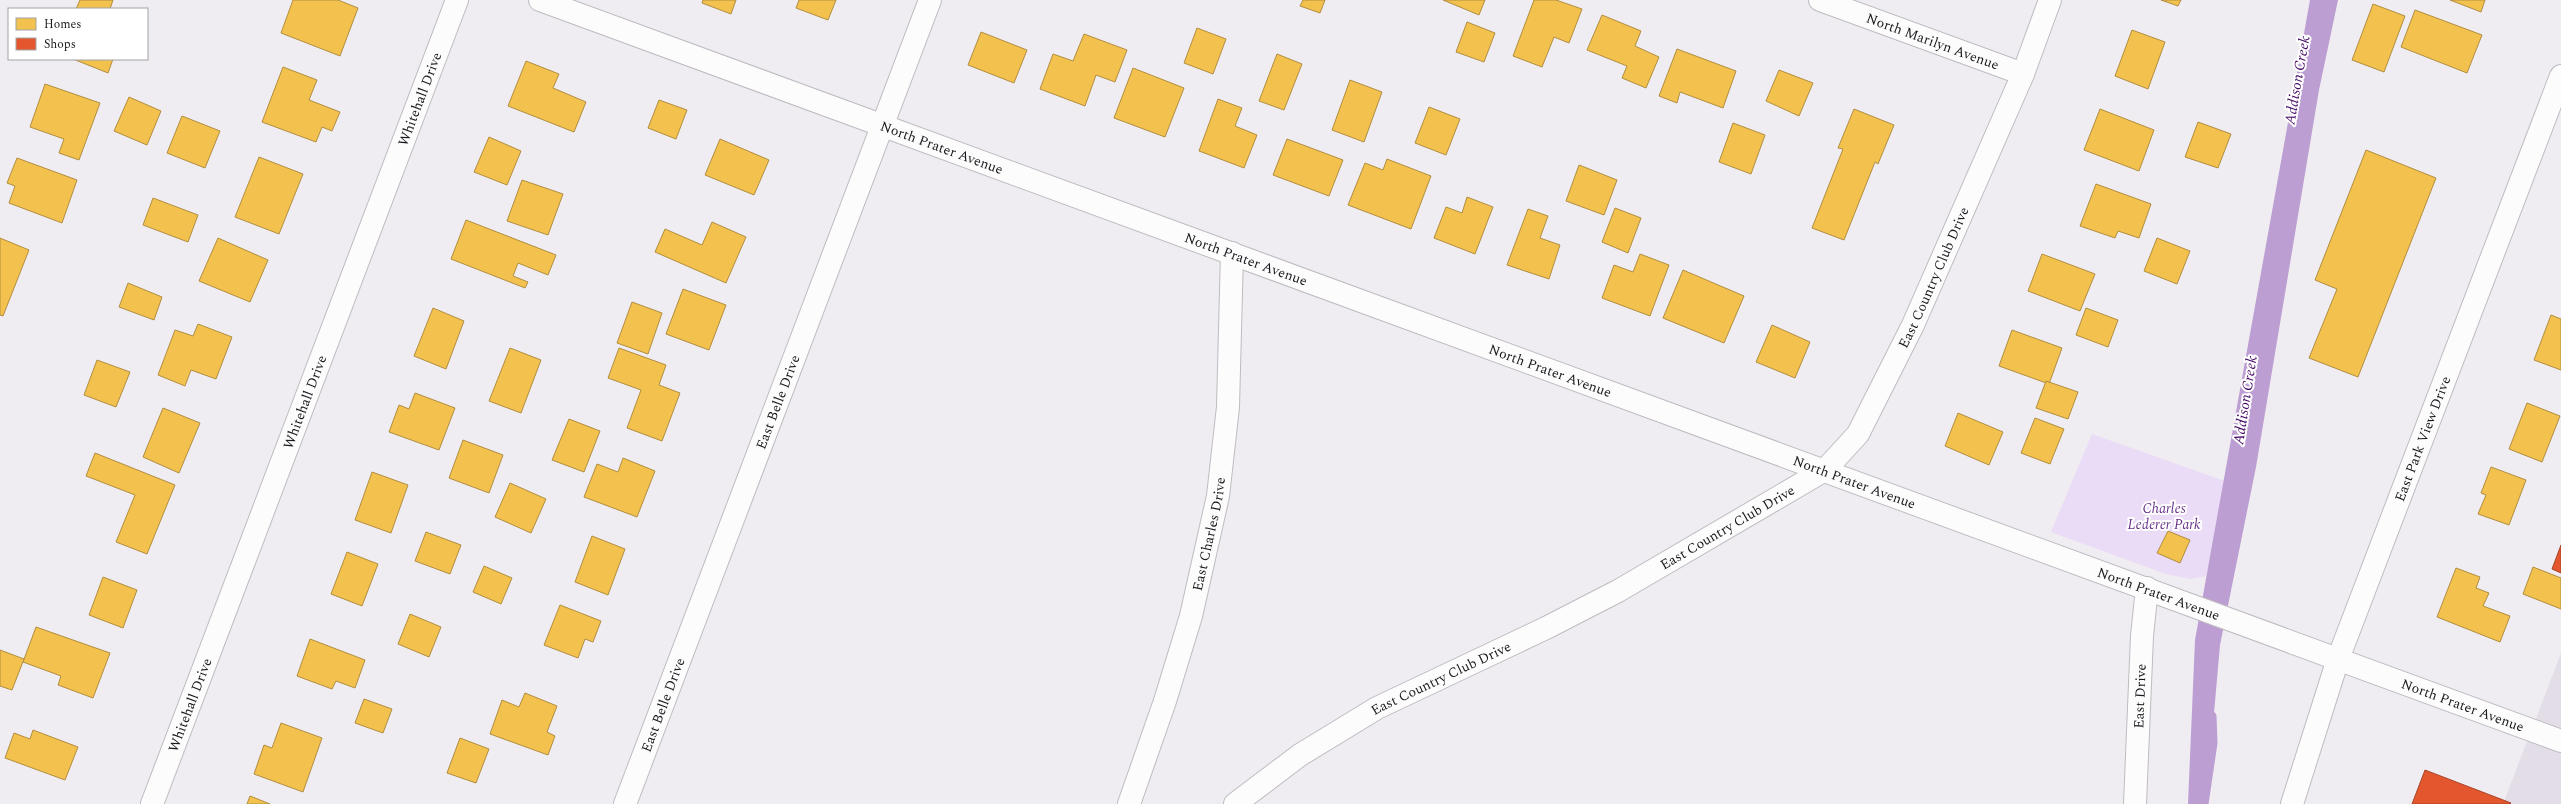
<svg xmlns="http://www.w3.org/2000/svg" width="2561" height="804" font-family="Spectral,serif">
  <rect width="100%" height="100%" fill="#efecf2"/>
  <path fill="#e3dde8" d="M2561 653V804H2503Z"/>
  <path fill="#eadbf6" d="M2092 434 2230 483 2206 576 2190 579 2166 574 2051 532Z"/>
  <path fill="#bc9ed2" d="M2310 0H2338L2319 90 2256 467 2220 645 2206 804H2188L2195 640Z"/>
  <g fill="#f2c14e" stroke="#b18e3f">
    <path d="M80 0H113L110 9H76Z"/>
    <path d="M293 0H338L358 8 340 56 281 33Z"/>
    <path d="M703 0H736L731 14 702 3Z"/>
    <path d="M799 0H836L828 20 796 8Z"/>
    <path d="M1303 0H1325L1320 13 1300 6Z"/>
    <path d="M1443 0H1485L1479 15Z"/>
    <path d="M1534 0H1556L1582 9 1569 43 1554 37 1542 67 1513 56Z"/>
    <path d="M2161 0H2181L2178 6Z"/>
    <path d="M2450 0H2485L2481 12Z"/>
    <path d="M2373 4 2405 16 2384 72 2352 60Z"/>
    <path d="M2415 10 2482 35 2467 73 2401 47Z"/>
    <path d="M1602 15 1641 31 1635 46 1659 57 1646 88 1622 78 1627 66 1587 50Z"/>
    <path d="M1467 22 1495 33 1484 62 1456 52Z"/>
    <path d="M1197 28 1226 39 1213 74 1184 63Z"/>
    <path d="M2132 30 2165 42 2148 89 2115 76Z"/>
    <path d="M981 32 1027 50 1014 83 968 65Z"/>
    <path d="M1084 34 1127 50 1115 82 1096 75 1085 106 1040 89 1053 54 1073 61Z"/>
    <path d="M1677 49 1736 71 1723 108 1680 92 1677 103 1659 96Z"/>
    <path d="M1277 54 1302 64 1284 110 1259 101Z"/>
    <path d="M73 59H113L108 73Z"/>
    <path d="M526 61 559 74 553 88 586 102 574 132 508 106Z"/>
    <path d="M283 67 317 80 309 100 340 112 332 131 322 127 316 142 262 122Z"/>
    <path d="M1133 68 1184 88 1165 137 1114 118Z"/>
    <path d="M1779 70 1813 83 1799 116 1766 101Z"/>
    <path d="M1350 80 1382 92 1364 142 1332 130Z"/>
    <path d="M45 84 100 103 79 160 59 153 64 139 30 127Z"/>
    <path d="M129 97 161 111 147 145 114 131Z"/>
    <path d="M1218 99 1242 108 1235 126 1257 135 1244 168 1199 151Z"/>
    <path d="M659 100 687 110 676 139 648 128Z"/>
    <path d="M1429 107 1460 119 1446 155 1415 143Z"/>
    <path d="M1854 109 1894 125 1878 164 1875 162 1844 240 1812 228 1843 149 1838 148Z"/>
    <path d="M2100 109 2154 130 2139 171 2084 150Z"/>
    <path d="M182 116 220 131 205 168 167 153Z"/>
    <path d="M2198 122 2231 134 2218 168 2185 157Z"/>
    <path d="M1733 123 1765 135 1751 174 1719 162Z"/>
    <path d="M489 137 521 151 507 185 474 172Z"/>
    <path d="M720 139 769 160 754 195 705 175Z"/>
    <path d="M1287 139 1343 160 1329 196 1273 175Z"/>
    <path d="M2366 150 2436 178 2358 377 2309 358 2337 289 2315 280Z"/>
    <path d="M259 157 303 174 279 234 235 217Z"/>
    <path d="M17 158 77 180 62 223 9 203 15 186 7 183Z"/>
    <path d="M1387 159 1431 176 1411 229 1348 205 1365 163 1383 170Z"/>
    <path d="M1579 165 1617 180 1604 215 1566 201Z"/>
    <path d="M522 180 563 194 548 235 507 221Z"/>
    <path d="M2096 184 2151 204 2139 238 2118 231 2115 238 2080 226Z"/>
    <path d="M1467 197 1493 207 1475 254 1434 238 1446 207 1462 213Z"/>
    <path d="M153 198 198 215 188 242 143 225Z"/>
    <path d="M1615 208 1641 218 1628 253 1602 242Z"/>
    <path d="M1528 209 1548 216 1540 238 1560 245 1549 279 1507 265Z"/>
    <path d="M466 220 556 255 548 275 518 263 513 276 528 282 525 288 451 259Z"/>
    <path d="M712 222 746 237 726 283 655 252 665 229 702 245Z"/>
    <path d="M0 238 29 250 3 316 0 315Z"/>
    <path d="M218 238 268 260 250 302 199 281Z"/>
    <path d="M2157 238 2190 251 2177 284 2144 271Z"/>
    <path d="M1640 254 1669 265 1650 316 1602 298 1614 265 1633 272Z"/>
    <path d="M2042 254 2095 274 2080 311 2028 291Z"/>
    <path d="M1683 270 1744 296 1724 343 1663 318Z"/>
    <path d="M128 283 162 297 154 320 119 307Z"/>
    <path d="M683 289 726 305 709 350 666 334Z"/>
    <path d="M632 302 662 313 648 354 617 343Z"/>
    <path d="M433 308 464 321 446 369 414 356Z"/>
    <path d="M2086 308 2118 320 2108 347 2076 335Z"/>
    <path d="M2551 315 2561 319V370L2534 360Z"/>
    <path d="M198 324 232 337 216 379 191 370 185 386 158 375 175 330 193 336Z"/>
    <path d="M1772 325 1810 342 1795 378 1756 362Z"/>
    <path d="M2012 330 2062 348 2049 384 1999 366Z"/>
    <path d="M510 348 541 360 521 413 489 401Z"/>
    <path d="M619 348 666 365 659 385 680 393 662 441 627 428 641 390 608 378Z"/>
    <path d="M97 360 130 372 116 407 84 395Z"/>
    <path d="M2046 381 2078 392 2068 419 2036 408Z"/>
    <path d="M415 393 455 408 439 450 389 432 399 405 409 409Z"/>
    <path d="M2527 403 2560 416 2542 462 2509 449Z"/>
    <path d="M163 408 200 423 179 473 143 457Z"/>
    <path d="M1958 413 2003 432 1989 465 1945 446Z"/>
    <path d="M2035 418 2064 429 2050 464 2021 453Z"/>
    <path d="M569 419 600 431 584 472 552 460Z"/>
    <path d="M463 440 503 455 489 493 449 478Z"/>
    <path d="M95 453 175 485 147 554 116 542 135 495 86 476Z"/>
    <path d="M623 458 655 471 637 517 584 497 597 464 618 472Z"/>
    <path d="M2491 467 2526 480 2509 525 2478 514 2486 495 2481 493Z"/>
    <path d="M372 472 408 485 391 533 355 520Z"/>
    <path d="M510 483 546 499 531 533 495 517Z"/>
    <path d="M2168 531 2190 540 2180 563 2157 553Z"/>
    <path d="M426 532 461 545 450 574 415 561Z"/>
    <path d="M592 536 625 549 608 595 575 582Z"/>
    <path d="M347 552 378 564 362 606 331 594Z"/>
    <path d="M484 566 512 578 501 604 473 592Z"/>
    <path d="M2533 567 2561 578V609L2523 594Z"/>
    <path d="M2456 568 2480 577 2476 588 2489 593 2483 606 2510 616 2500 642 2437 617Z"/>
    <path d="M103 577 137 590 123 628 89 615Z"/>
    <path d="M560 605 601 621 593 642 585 639 578 658 544 645Z"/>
    <path d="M410 614 441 627 429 657 398 644Z"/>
    <path d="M36 627 110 653 93 698 58 685 61 676 23 662Z"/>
    <path d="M310 639 365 660 355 688 336 681 332 689 297 676Z"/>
    <path d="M0 650 24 659 12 690 0 686Z"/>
    <path d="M525 693 557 706 547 732 555 736 548 755 490 734 502 700 519 707Z"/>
    <path d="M364 699 392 709 383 733 355 723Z"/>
    <path d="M281 723 322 738 303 792 254 774 264 745 272 748Z"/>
    <path d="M33 730 78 747 65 780 5 758 14 733 30 739Z"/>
    <path d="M460 738 489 749 476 783 447 773Z"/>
    <path d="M250 796 270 804H247Z"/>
  </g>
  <g fill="#e4572e" stroke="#a74429">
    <path d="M2561 545V573L2552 569Z"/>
    <path d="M2425 770 2511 803 2510 804H2412Z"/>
  </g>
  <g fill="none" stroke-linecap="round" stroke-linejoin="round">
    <path stroke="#bc9ed2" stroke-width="9" d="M2204 804 2213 743 2212 716"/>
    <defs>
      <g id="minor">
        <path id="s1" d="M540 0 2561 741"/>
        <path id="s2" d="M1820 0 2023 74"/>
        <path id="s3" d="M152 804 457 0"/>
        <path id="s4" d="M625 804 930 0"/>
        <path id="s5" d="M1129 804 1165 701 1191 616 1218 496 1228 407 1232 253"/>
        <path id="s6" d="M1235 804 1300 755 1377 708 1546 628 1618 591 1825 470 1858 434 1913 325 2023 74 2050 0"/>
        <path id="s7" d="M2135 804 2142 636 2147 588"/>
        <path id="s8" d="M2292 804 2338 659 2561 76"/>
      </g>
    </defs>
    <use href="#minor" stroke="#bebcc0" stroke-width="24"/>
    <use href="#minor" stroke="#fdfcfd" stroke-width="22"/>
  </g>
  <g text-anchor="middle" stroke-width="4" stroke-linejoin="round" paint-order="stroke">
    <g font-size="14" fill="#1a181c" stroke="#fff">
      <text dy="5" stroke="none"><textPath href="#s2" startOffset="120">North Marilyn Avenue</textPath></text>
      <text dy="5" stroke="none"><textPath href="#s3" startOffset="754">Whitehall Drive</textPath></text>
      <text dy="5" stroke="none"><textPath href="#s1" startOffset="428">North Prater Avenue</textPath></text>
      <text dy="5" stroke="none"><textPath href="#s1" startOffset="752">North Prater Avenue</textPath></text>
      <text dy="5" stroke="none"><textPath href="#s6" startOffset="902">East Country Club Drive</textPath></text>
      <text dy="5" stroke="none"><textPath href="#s1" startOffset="1076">North Prater Avenue</textPath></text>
      <text dy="5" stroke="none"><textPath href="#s3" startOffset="430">Whitehall Drive</textPath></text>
      <text dy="5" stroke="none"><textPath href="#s4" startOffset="430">East Belle Drive</textPath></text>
      <text dy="5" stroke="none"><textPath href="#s8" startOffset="388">East Park View Drive</textPath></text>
      <text dy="5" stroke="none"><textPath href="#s1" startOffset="1400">North Prater Avenue</textPath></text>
      <text dy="5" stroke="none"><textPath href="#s6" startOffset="566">East Country Club Drive</textPath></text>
      <text dy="5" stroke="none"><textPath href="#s5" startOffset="282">East Charles Drive</textPath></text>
      <text dy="5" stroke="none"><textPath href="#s1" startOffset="1724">North Prater Avenue</textPath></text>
      <text dy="5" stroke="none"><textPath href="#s6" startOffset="242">East Country Club Drive</textPath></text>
      <text dy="5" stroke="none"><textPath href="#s7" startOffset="108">East Drive</textPath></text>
      <text dy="5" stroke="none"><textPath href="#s3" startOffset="106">Whitehall Drive</textPath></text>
      <text dy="5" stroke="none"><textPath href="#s4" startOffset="106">East Belle Drive</textPath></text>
      <text dy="5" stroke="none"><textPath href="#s1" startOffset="2048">North Prater Avenue</textPath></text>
    </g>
    <g font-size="14" font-style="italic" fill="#69348a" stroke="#fff">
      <text x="2164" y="513">Charles<tspan x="2164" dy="16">Lederer Park</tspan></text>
    </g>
    <g font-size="15" font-style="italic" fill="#440762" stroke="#fff">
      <text transform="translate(2297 80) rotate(-80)" y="5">Addison Creek</text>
      <text transform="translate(2245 400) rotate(-81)" y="5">Addison Creek</text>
    </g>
  </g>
  <rect x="8" y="8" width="140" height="52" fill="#ffffff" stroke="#a3a3a4"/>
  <rect x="16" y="18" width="20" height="12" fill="#f2c14e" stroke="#a3a3a4"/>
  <text x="44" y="28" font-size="12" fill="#1a181c">Homes</text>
  <rect x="16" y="38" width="20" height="12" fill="#e4572e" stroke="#a3a3a4"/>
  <text x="44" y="48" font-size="12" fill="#1a181c">Shops</text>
</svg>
